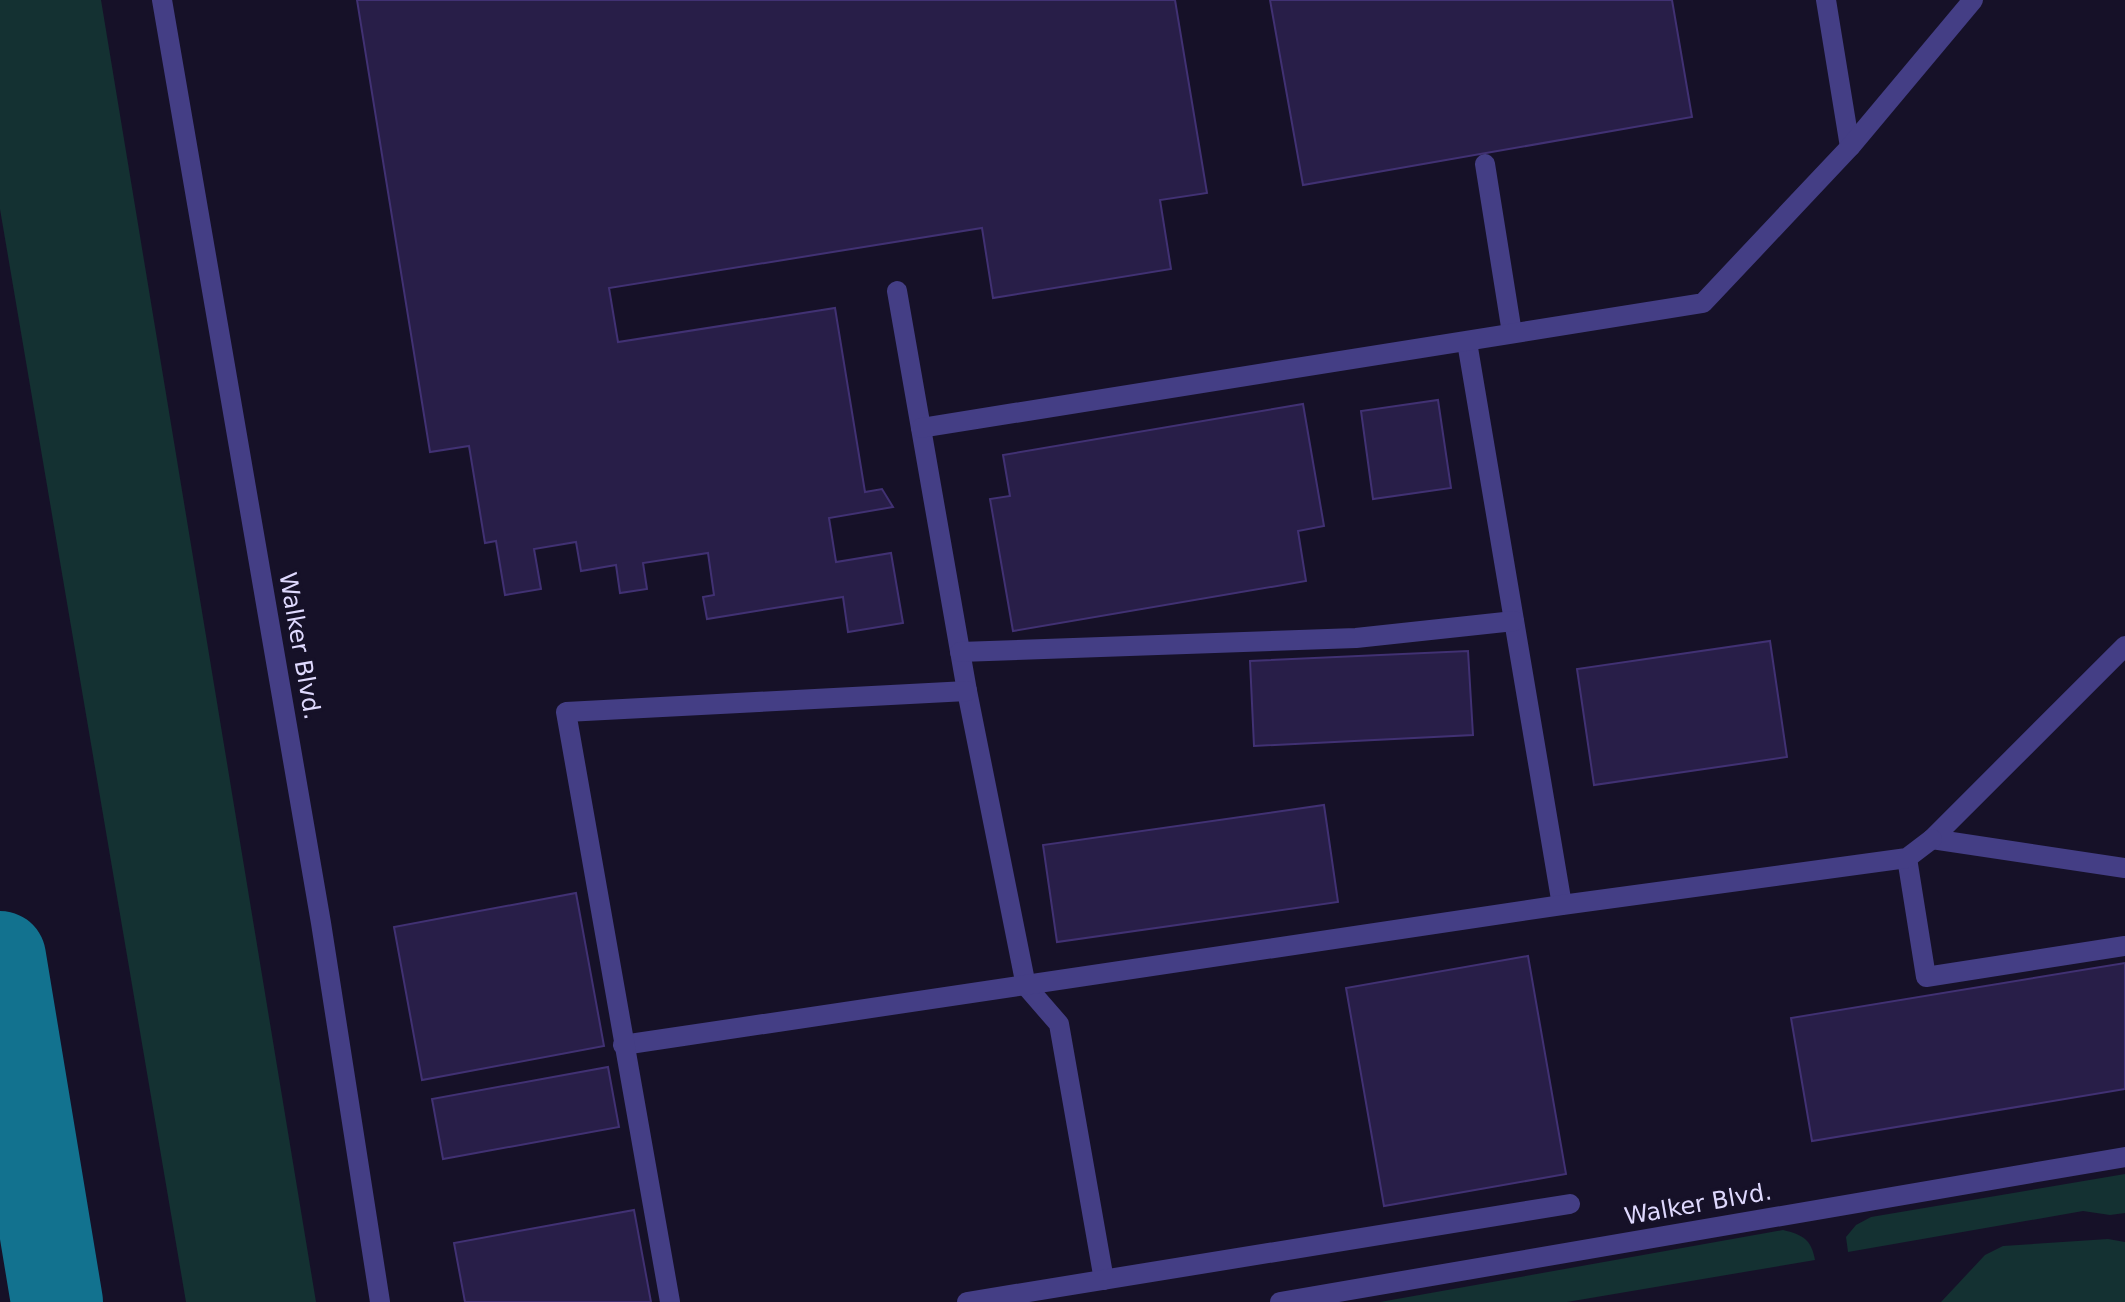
<svg xmlns="http://www.w3.org/2000/svg" width="2125" height="1302" font-family="'DejaVu Sans',sans-serif">
  <rect width="100%" height="100%" fill="#161128"/>
  <g fill="#143132">
    <path d="M0 0H101L316 1302H186L0 209Z"/>
    <path d="M2125 1174V1213L2110 1215 2083 1211 1848 1252 1846 1237 1856 1225 1871 1217Z"/>
    <path d="M1783 1230C1803 1235 1811 1239 1815 1260L1567 1302H1380Z"/>
    <path d="M2108 1239 2125 1242V1302H1941L1985 1255 2003 1246Z"/>
  </g>
  <g fill="none" stroke-linecap="round" stroke-linejoin="round">
    <path stroke="#12728f" stroke-width="92" d="M0 957 57 1302"/>
  </g>
  <g fill="#281e48" stroke="#413173" stroke-width="2">
    <path d="M357 0H1175L1207 193 1160 200 1171 269 993 298 982 228 609 288 618 342 835 308 865 492 882 489 893 507 829 518 836 562 891 553 903 623 848 632 843 597 707 619 703 597 714 595 708 553 643 563 647 589 620 593 616 565 581 571 576 542 534 549 541 589 505 595 496 541 485 543 469 446 430 452Z"/>
    <path d="M1270 0H1672L1692 117 1303 185Z"/>
    <path d="M1438 400 1451 488 1373 499 1361 411Z"/>
    <path d="M1303 404 1324 526 1298 531 1306 581 1013 631 990 499 1010 496 1003 455Z"/>
    <path d="M1770 641 1787 757 1594 785 1577 669Z"/>
    <path d="M1468 651 1473 735 1254 746 1250 661Z"/>
    <path d="M1324 805 1338 902 1057 942 1043 845Z"/>
    <path d="M576 893 604 1046 422 1080 394 927Z"/>
    <path d="M1528 956 1566 1174 1384 1206 1346 988Z"/>
    <path d="M2125 963V1089L1812 1141 1791 1018Z"/>
    <path d="M608 1067 619 1127 443 1159 432 1099Z"/>
    <path d="M634 1210 651 1302H465L454 1243Z"/>
  </g>
  <g fill="none" stroke-linecap="round" stroke-linejoin="round">
    <g stroke="#443e85" stroke-width="20">
      <path d="M162 0 321 923 380 1302"/>
      <path d="M1826 0 1850 147"/>
      <path d="M1485 164 1512 333"/>
      <path d="M897 291 967 691 1026 986 1059 1024 1104 1280"/>
      <path d="M1467 342 1562 905"/>
      <path d="M921 428 1703 303 1850 147 1973 0"/>
      <path d="M2125 646 1932 839 2125 868"/>
      <path d="M960 652 1356 638 1514 621"/>
      <path d="M1907 858 1926 977 2125 946"/>
      <path d="M623 1045 1562 905 1907 858 1932 839"/>
      <path d="M670 1302 566 712 967 691"/>
      <path d="M967 1302 1570 1204"/>
      <path d="M1280 1302 2125 1157"/>
    </g>
  </g>
  <g text-anchor="middle" stroke-width="7" stroke-linejoin="round" paint-order="stroke">
    <g font-size="24" fill="#dfd9fe" stroke="#161128">
      <text transform="translate(300 646) rotate(80)" y="8">Walker Blvd.</text>
      <text transform="translate(1698 1204) rotate(-10)" y="8">Walker Blvd.</text>
    </g>
  </g>
</svg>
